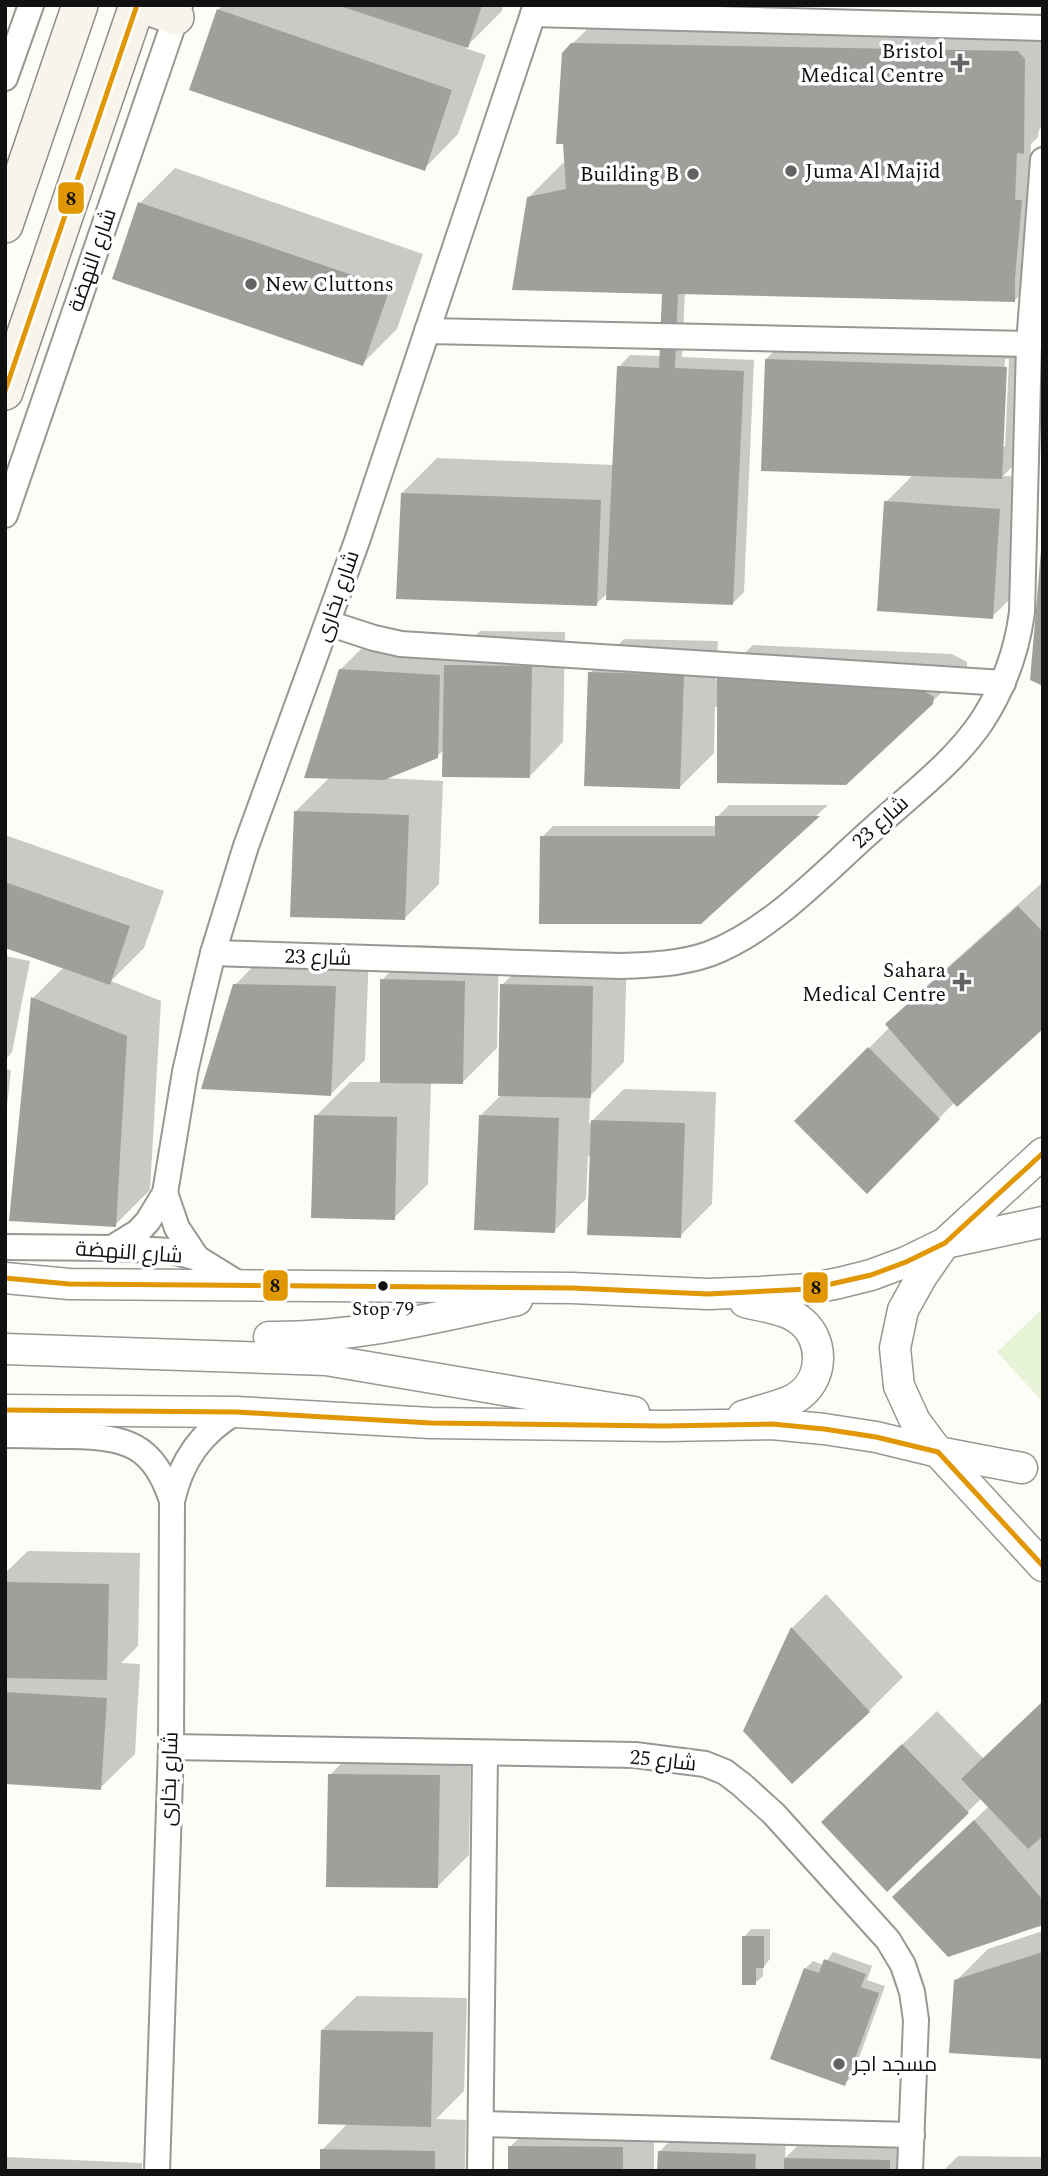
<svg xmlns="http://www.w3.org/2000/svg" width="1048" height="2176" font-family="Spectral,Cairo,serif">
  <rect width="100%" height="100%" fill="#fdfcf7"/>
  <path fill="#e7f3d7" d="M1043 1308V1402L997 1352Z"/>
  <g fill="#0003" fill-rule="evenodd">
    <path d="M223 5H504L501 12 465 48 486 55 458 134 424 169 218 10Z"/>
    <path d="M608 9 1043 16V125L1039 130 1038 137 1031 144 1030 165 1043 166V272L1015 300 685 292 682 357 754 360 744 592 732 604 609 592 596 604 402 493 437 458 614 465 619 367 630 355 662 356 664 294 528 198 563 163H566L572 44Z"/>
    <path d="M175 168 423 254 397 329 362 364 140 203Z"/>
    <path d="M798 328 1038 336 1034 445 1003 476 1031 477 1024 585 992 617 886 502 914 474 766 359ZM1005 359H1009L1005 447H1002Z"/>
    <path d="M480 631 565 632 563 742 529 777 444 750 437 756 383 778 443 781 439 884 404 919 296 811 330 777 341 669 375 635 470 641Z"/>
    <path d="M624 639 718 641 716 681 753 645 952 654 967 662V668L932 702 715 707 714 753 680 787 590 673Z"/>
    <path d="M729 805H828L700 922 542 837 553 826H717V817Z"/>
    <path d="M5 835 164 891 144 948 111 981 161 1001 150 1190 115 1225 33 998 64 967 5 946Z"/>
    <path d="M1043 882V1027L955 1102 867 1191 796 1121 890 1027 887 1024 922 990Z"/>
    <path d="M416 945 499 948 497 1048 463 1082H431L428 1184 394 1218 316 1116 350 1082H382V980Z"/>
    <path d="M269 950 369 952 365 1060 331 1094 235 985Z"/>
    <path d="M536 951 627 952 624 1062 590 1096 589 1124 624 1089 716 1092 712 1204 680 1236 591 1156H588L586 1199 554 1231 480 1116 500 1096 502 985Z"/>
    <path d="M5 956 30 961 12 1052 5 1060Z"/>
    <path d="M5 1069 11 1070 5 1124Z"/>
    <path d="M28 1551 140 1553 138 1646 121 1663 140 1664 135 1754 100 1788 5 1782V1573Z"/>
    <path d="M826 1594 903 1677 869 1711 745 1730 792 1628Z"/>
    <path d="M1043 1702V1923L894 1897 989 1806 982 1798 887 1889 857 1788 937 1711 984 1759Z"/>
    <path d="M362 1743 471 1744 469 1855 437 1887 330 1775Z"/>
    <path d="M751 1929H770V1959L763 1967V1976L755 1983 744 1937Z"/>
    <path d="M1043 1931V2058L956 1981 988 1949Z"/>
    <path d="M833 1952 872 1966 867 1980 885 1986 852 2077 844 2084 805 1969 813 1961 824 1965Z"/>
    <path d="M357 1996 467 1998 464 2091 436 2119 466 2120 465 2171H321L322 2150 348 2123 322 2030Z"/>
    <path d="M542 2115 654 2116V2171H510V2147Z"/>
    <path d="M692 2119 787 2122 785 2158 820 2124 923 2126V2171H659L660 2151Z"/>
    <path d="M958 2156 1043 2157V2171H943Z"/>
    <path d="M5 2157 142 2163V2171H5Z"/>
  </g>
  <g fill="#a19f9c">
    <path d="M337 5H482L468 48Z"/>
    <path d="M217 9 452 90 425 171 189 90Z"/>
    <path d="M571 43 1018 51 1025 59 1024 154 1017 153 1015 200H1022L1015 278V302L678 294 675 368 744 371 733 605 606 600 617 366 659 368 662 294 512 290 527 197 566 189 563 144H556L562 53Z"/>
    <path d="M138 202 390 288 363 366 112 279Z"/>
    <path d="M765 359 1007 367 1002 479 761 471Z"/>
    <path d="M401 493 601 500 597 606 396 599Z"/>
    <path d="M884 501 1000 509 993 619 877 611Z"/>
    <path d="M1041 551H1043V686L1030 680Z"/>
    <path d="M444 665 532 666 530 778 442 777Z"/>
    <path d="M339 669 440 675 438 758 384 780 304 778Z"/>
    <path d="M588 672 684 675 680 789 584 786Z"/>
    <path d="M717 678 917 687 934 697 933 704 846 785 717 783Z"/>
    <path d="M294 811 409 815 405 920 290 917Z"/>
    <path d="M715 816H820L701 924H539L540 836H715Z"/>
    <path d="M5 882 130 926 110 985 5 948Z"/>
    <path d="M1018 906 1043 932V1029L957 1107 885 1024Z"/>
    <path d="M380 979 465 981 463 1084 380 1083Z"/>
    <path d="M233 984 336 986 331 1096 201 1089Z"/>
    <path d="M500 984 593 986 591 1098 498 1096Z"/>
    <path d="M31 997 127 1036 116 1227 9 1221Z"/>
    <path d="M868 1047 940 1119 867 1194 794 1121Z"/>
    <path d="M314 1115 397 1117 395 1220 311 1218Z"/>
    <path d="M479 1115 559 1118 555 1233 474 1230Z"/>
    <path d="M591 1120 685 1123 681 1238 587 1235Z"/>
    <path d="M5 1582 109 1584 107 1680 5 1678Z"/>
    <path d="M791 1627 870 1712 792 1784 743 1731Z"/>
    <path d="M5 1692 107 1698 101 1790 5 1784Z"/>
    <path d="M1043 1701V1836L1028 1849 961 1779Z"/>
    <path d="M902 1744 969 1813 887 1892 821 1822Z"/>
    <path d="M328 1774 440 1775 438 1888 326 1887Z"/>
    <path d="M974 1820 1043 1900V1925L948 1957 892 1897Z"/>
    <path d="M742 1936H764V1968H756V1985H742Z"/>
    <path d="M1043 1952V2059L949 2053 954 1980Z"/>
    <path d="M824 1959 866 1974 861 1987 879 1993 845 2086 770 2059 804 1968 819 1973Z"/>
    <path d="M321 2030 433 2032 431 2127 318 2124Z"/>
    <path d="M508 2146 623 2147V2171H508Z"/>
    <path d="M320 2149 435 2151V2171H320Z"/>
    <path d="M658 2151 756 2154 755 2171H657Z"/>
    <path d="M784 2158 890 2160V2171H784Z"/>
  </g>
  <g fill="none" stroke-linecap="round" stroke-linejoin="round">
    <defs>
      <g id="minor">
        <path d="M533 14 1043 28"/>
        <path d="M5 78 31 5"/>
        <path d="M427 331 1029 344"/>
        <path d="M5 515 180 5"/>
        <path d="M328 623 374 638 401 644 1003 683"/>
        <path d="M213 953 620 966C651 965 680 964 709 954 771 931 824 872 873 829 910 795 954 763 982 721 1004 687 1017 651 1022 612L1029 344 1043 160"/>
        <path d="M165 1193 177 1228 197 1258"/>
        <path d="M5 1247 112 1248 172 1251 197 1258 244 1287"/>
        <path d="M112 1248 138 1232 148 1221 165 1193 185 1072 200 1006 213 953 246 846 357 541 536 5"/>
        <path d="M5 1435C27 1435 49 1436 71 1436 126 1437 154 1444 172 1501"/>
        <path d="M171 1747 635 1755 705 1764 725 1772 742 1785 774 1814 888 1940 903 1965 912 1992 916 2020 910 2171"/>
        <path d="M482 2124 912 2135"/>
        <path d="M157 2171 171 1747 172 1501C181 1461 201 1432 236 1412"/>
        <path d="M480 2171 485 1753"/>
      </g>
      <g id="tertiary">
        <path d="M1043 1153 945 1243 922 1276 903 1310 895 1348 899 1386 915 1421 938 1452 1043 1566"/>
        <path d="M5 1278 69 1284 572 1288 708 1294 760 1292 809 1289 839 1283 871 1275 906 1262 945 1243 1043 1222"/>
        <path d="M269 1337C354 1338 434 1318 517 1300"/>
        <path d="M5 1349 326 1360 634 1412"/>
        <path d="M5 1410 236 1412 431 1423 664 1426 772 1424 824 1429 876 1437 938 1452 1022 1468"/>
        <path d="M743 1416C759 1410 779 1407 794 1399 825 1382 826 1337 797 1318 783 1308 762 1307 745 1302"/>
      </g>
      <g id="secondary">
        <path d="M141 5 176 17"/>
        <path d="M5 225 80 5"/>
        <path d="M5 392 137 5"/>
      </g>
    </defs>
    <use href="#minor" stroke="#979795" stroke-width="28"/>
    <use href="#tertiary" stroke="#979795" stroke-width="33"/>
    <use href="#secondary" stroke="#8e8d8b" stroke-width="38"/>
    <use href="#minor" stroke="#fffffe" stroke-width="24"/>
    <use href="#tertiary" stroke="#fffffe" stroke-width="30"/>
    <use href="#secondary" stroke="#f6f4eb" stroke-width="35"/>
    <defs>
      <g id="bus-1">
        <path d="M5 391 137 5"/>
        <path d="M5 1278 69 1284 572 1288 708 1294 809 1289 871 1275 906 1262 945 1243 1043 1153"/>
        <path d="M5 1410 236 1412 431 1423 664 1426 772 1424 824 1429 876 1437 938 1452 1043 1566"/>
      </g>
    </defs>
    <use href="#bus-1" stroke="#fff" stroke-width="10"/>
    <use href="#bus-1" stroke="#e09702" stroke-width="5"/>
  </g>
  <g fill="#646362" stroke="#fff" stroke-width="2.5">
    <path d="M956.5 52.5h7v7h7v7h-7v7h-7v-7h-7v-7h7z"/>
    <circle cx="791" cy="171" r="7"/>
    <circle cx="693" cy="174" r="7"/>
    <circle cx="251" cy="284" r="7"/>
    <path d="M958.5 971.5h7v7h7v7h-7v7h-7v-7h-7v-7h7z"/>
    <circle cx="839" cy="2064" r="7"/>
  </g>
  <circle fill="#111" stroke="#fff" stroke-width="2.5" cx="383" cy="1286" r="6"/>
  <g text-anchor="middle" stroke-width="7" stroke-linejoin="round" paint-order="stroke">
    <g font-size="19" fill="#111" stroke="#fff">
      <text x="383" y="1315">Stop 79</text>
    </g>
    <g font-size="21" fill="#111" stroke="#fff" text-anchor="end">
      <text x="944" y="58">Bristol<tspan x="944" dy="24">Medical Centre</tspan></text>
      <text x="805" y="178" text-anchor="start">Juma Al Majid</text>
      <text x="679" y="181">Building B</text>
      <text x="265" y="291" text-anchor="start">New Cluttons</text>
      <text x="946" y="977">Sahara<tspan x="946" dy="24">Medical Centre</tspan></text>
      <text x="853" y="2071" text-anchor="start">مسجد اجر</text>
    </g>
    <g font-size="21" fill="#111" stroke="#fff">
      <text transform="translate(92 260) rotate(-71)" y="7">شارع النهضة</text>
      <text transform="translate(337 596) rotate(-71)" y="7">شارع بخارى</text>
      <text transform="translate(880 822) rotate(-42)" y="7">شارع 23</text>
      <text transform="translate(318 957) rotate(2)" y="7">شارع 23</text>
      <text transform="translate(129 1252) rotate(4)" y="7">شارع النهضة</text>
      <text transform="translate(663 1760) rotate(6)" y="7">شارع 25</text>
      <text transform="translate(169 1779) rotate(-88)" y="7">شارع بخارى</text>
    </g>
  </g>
  <g stroke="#fff" stroke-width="2.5">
    <rect x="57" y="181" width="28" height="34" rx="7" fill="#e09702"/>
    <rect x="262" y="1269" width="27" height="33" rx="7" fill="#e09702"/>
    <rect x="802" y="1271" width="27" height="33" rx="7" fill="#e09702"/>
  </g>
  <g font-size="19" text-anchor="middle" font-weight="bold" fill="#111">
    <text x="71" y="205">8</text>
    <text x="275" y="1292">8</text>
    <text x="816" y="1294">8</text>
  </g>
  <rect width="1048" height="2176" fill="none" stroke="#111111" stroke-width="14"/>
</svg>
